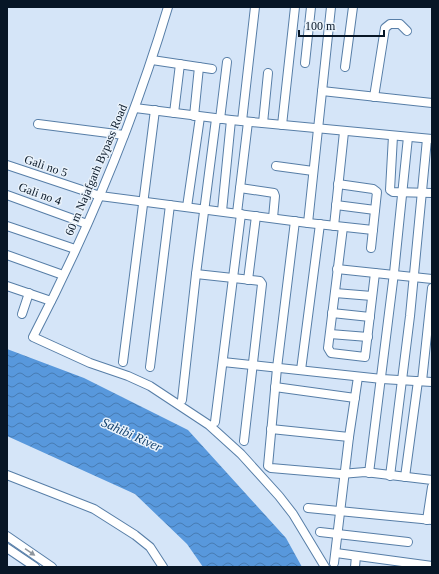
<svg xmlns="http://www.w3.org/2000/svg" width="439" height="574" font-family="'Times New Roman',serif">
  <defs>
    <pattern id="water-waves" width="16" height="10" patternUnits="userSpaceOnUse"><rect width="16" height="10" fill="#5898dc"/><path d="M0 5q4-4 8 0t8 0" fill="none" stroke="#477bb2"/></pattern>
  </defs>
  <rect width="100%" height="100%" fill="#d5e5f8"/>
  <path fill="url(#water-waves)" d="M7 349 84 378 188 430 286 538 302 567H203L187 544 135 494 7 436Z"/>
  <g fill="none" stroke-linecap="round" stroke-linejoin="round">
    <defs>
      <g id="minor">
        <path d="M168 7C134 121 88 231 33 337L90 363 128 376 150 386 209 425 241 454 279 496 293 514 325 567"/>
        <path d="M152 60 212 69"/>
        <path d="M305 63 311 7"/>
        <path d="M345 67 353 7"/>
        <path d="M322 91 432 103"/>
        <path d="M374 97 385 28 390 24H400L407 31"/>
        <path d="M135 108 231 120 432 139"/>
        <path d="M174 113 180 64"/>
        <path d="M194 116 199 67"/>
        <path d="M220 119 227 62"/>
        <path d="M242 121 255 7"/>
        <path d="M263 123 268 73"/>
        <path d="M38 124 124 135"/>
        <path d="M282 125 295 7"/>
        <path d="M393 136 390 190 393 192 432 193"/>
        <path d="M7 165 100 196 308 223 373 230"/>
        <path d="M276 166 313 171"/>
        <path d="M338 184 373 189 377 192 371 248"/>
        <path d="M240 188 274 193 275 196 273 218"/>
        <path d="M7 195 87 224"/>
        <path d="M336 205 375 210"/>
        <path d="M187 207 200 117"/>
        <path d="M222 211 231 120"/>
        <path d="M237 213 248 122"/>
        <path d="M295 221 277 368 268 466 271 468 341 474 365 472 432 480"/>
        <path d="M308 223 331 7"/>
        <path d="M7 226 75 249"/>
        <path d="M334 226 344 132"/>
        <path d="M343 227 328 348 331 353 365 357 375 273"/>
        <path d="M7 255 63 275"/>
        <path d="M337 269 432 279"/>
        <path d="M196 274 260 281 262 284 244 441"/>
        <path d="M248 280 256 216"/>
        <path d="M7 286 51 301"/>
        <path d="M335 293 372 296"/>
        <path d="M332 313 370 317"/>
        <path d="M22 314 29 293"/>
        <path d="M330 334 368 337"/>
        <path d="M123 362 155 110"/>
        <path d="M223 362 382 379 432 382"/>
        <path d="M150 367 170 205"/>
        <path d="M301 370 320 224"/>
        <path d="M422 381 432 288"/>
        <path d="M275 387 355 398"/>
        <path d="M182 400 196 274 216 119"/>
        <path d="M215 422 241 214"/>
        <path d="M271 429 349 437"/>
        <path d="M369 473 394 273 408 137"/>
        <path d="M7 475 94 509 135 535 150 547 163 567"/>
        <path d="M390 476 410 316 427 139"/>
        <path d="M405 477 418 381"/>
        <path d="M308 508 432 520"/>
        <path d="M427 520 432 487"/>
        <path d="M320 532 408 542"/>
        <path d="M7 536 52 567"/>
        <path d="M7 548 35 567"/>
        <path d="M336 553 432 566"/>
        <path d="M334 563 349 437 358 377"/>
        <path d="M355 567 356 556"/>
      </g>
    </defs>
    <use href="#minor" stroke="#577ea7" stroke-width="10"/>
    <use href="#minor" stroke="#fff" stroke-width="8"/>
  </g>
  <defs><path id="oneway-solid" d="M-6-.8H1V-3.2L6.5 0L1 3.2V.8H-6Z"/></defs>
  <use fill="#8f969d" href="#oneway-solid" transform="translate(30 552) rotate(34)"/>
  <g text-anchor="middle" stroke-width="3" stroke-linejoin="round" paint-order="stroke">
    <g font-size="12" fill="#071626" stroke="#e9f2fb">
      <text transform="translate(46 166) rotate(19)" y="4">Gali no 5</text>
      <text transform="translate(96 170) rotate(-67)" y="4">60 m Najafgarh Bypass Road</text>
      <text transform="translate(40 194) rotate(20)" y="4">Gali no 4</text>
    </g>
    <g font-size="13" font-style="italic" fill="#14426e" stroke="#e9f2fb">
      <text transform="translate(132 434) rotate(24)" y="5">Sahibi River</text>
    </g>
  </g>
  <rect width="439" height="574" fill="none" stroke="#071626" stroke-width="16"/>
  <path d="M299 30v6h85v-6" fill="none" stroke="#071626" stroke-width="2"/>
  <text x="305" y="30" font-size="12" fill="#071626" stroke="#e9f2fb" stroke-width="3" paint-order="stroke">100 m</text>
</svg>
